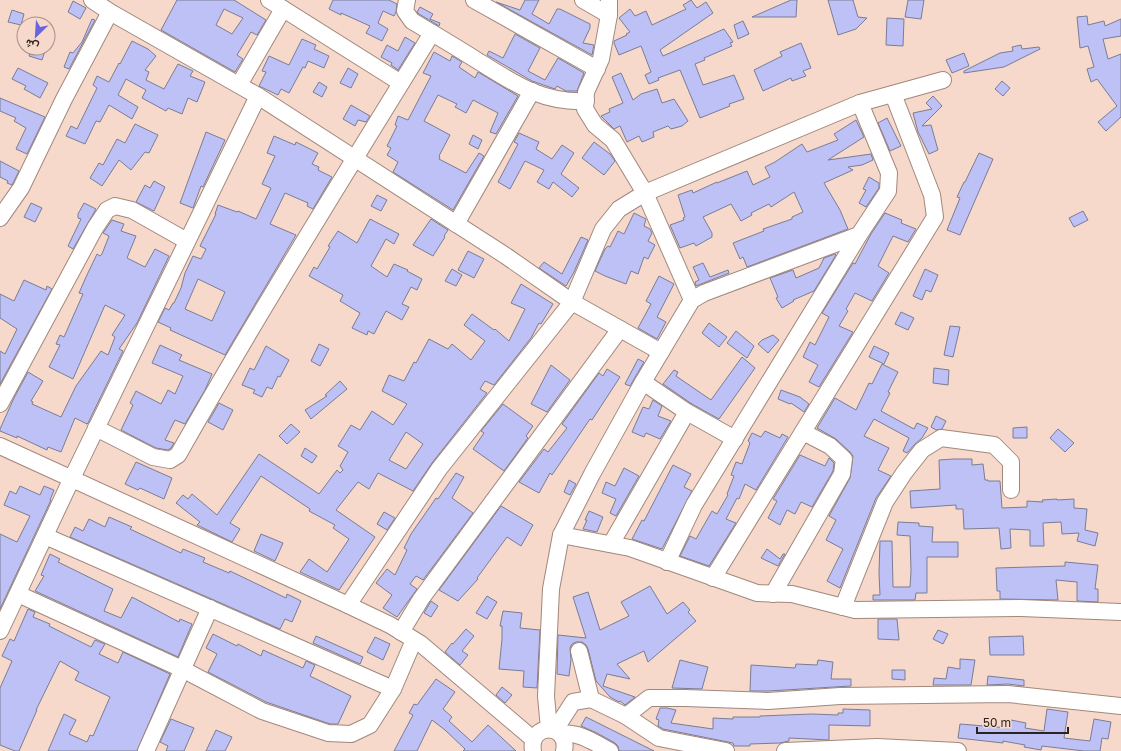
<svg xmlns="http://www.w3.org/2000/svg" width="1121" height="751" font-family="'Golos Text',Vazirmatn,sans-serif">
  <rect width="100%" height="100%" fill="#f7d9cc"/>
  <g fill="#bdc1f5" stroke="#7a7c95" fill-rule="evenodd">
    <path d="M177 0H234L266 20 257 35 251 32 237 55 243 59 235 72 161 30ZM224 9 243 18 232 34 216 25Z"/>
    <path d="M333 0H389L397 4 396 12 394 16 383 11 378 23 388 29 382 41 366 33 370 26 341 13V15L329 9Z"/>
    <path d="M525 0H539L532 14 549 24 557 9H560L590 24V28L583 43 594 45 592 55 496 2 520 10Z"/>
    <path d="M691 0 697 8 706 2 713 13 660 50 663 56 724 29 733 42 730 43 732 46 704 58 705 60 695 64 703 85 734 75 744 99 729 104 730 106 700 118 680 70 658 78 659 80 649 84 645 75 651 72 641 46 619 55 614 43V41L627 35 626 34 630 32 619 18 630 9 635 16 646 11 652 25 686 9 683 5Z"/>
    <path d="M791 0H797L796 17H752Z"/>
    <path d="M828 0H853L858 17 867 18 856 29 838 35Z"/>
    <path d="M908 0H924L921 19 905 17Z"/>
    <path d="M73 1 86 8 80 19 68 12Z"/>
    <path d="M420 7 433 14 430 19 440 23 439 26 419 14 417 12Z"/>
    <path d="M12 10 24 14 21 25 8 22Z"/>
    <path d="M1087 16 1088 25 1104 21 1105 26 1121 19V36L1103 39 1108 59 1121 54V117L1106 131 1098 122 1117 106 1097 79 1091 82 1087 69 1094 67 1088 46 1080 48 1077 17Z"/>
    <path d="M887 18 904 19 903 46 886 45Z"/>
    <path d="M92 19 95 20 69 69 64 67 70 52 73 53 82 42Z"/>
    <path d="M743 21 749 34 738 39 734 25Z"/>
    <path d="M515 34 540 48 528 71 545 80 558 58 584 73 577 91H566L557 86 555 89 532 81 487 55 489 51 503 58Z"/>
    <path d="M405 37 415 43 398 70 391 65 392 63 381 57 387 45 398 51Z"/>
    <path d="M302 39 316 45 314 49 329 56 324 68 308 61 305 68 303 67 289 93 281 89 278 95 259 86 266 72 262 71 269 56 289 65Z"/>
    <path d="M132 41 148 49 156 56 145 70 149 72 146 80 164 89 178 64 193 71 190 76 205 82 197 102 188 98 182 114 168 108 166 111 142 98 146 90 126 79 118 95 138 107 132 119 109 105 100 122 96 121 85 144 66 136 71 126 77 129 97 88 93 85 97 76 109 82 119 63 120 64Z"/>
    <path d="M801 43 811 68 803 71 806 76 792 81 791 78 763 91 754 70 782 56 780 52Z"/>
    <path d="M1021 45 1022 49 1039 47 1040 49 1004 67 964 73V71L1000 53 1013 51 1012 47Z"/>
    <path d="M32 48H46L42 60 29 56Z"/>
    <path d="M434 52 450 61 452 56 462 62 459 67 475 78 478 72 518 96 496 134 490 132 498 113 473 100 466 113 455 107 457 104 438 95 424 121 450 135 439 156 440 157 439 159 466 173 479 153 484 156 453 210 393 172 398 162 387 155 391 148 387 146 397 126 395 125 398 116 408 120 431 76 423 73Z"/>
    <path d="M964 53 969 66 952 73 946 60Z"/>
    <path d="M18 68 48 83 40 98 24 89 26 86 12 79Z"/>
    <path d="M348 68 358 74 351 88 340 83Z"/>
    <path d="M621 73 633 100 641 94 657 89 662 103 674 99 688 121 682 126 671 129 668 126 653 132 654 137 642 142 639 136 627 142 620 126 614 129 601 116 610 112 609 109 623 103 612 77Z"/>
    <path d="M1002 81 1010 88 1003 96 995 89Z"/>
    <path d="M319 82 327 87 322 97 313 92Z"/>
    <path d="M933 96 942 106 922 126 931 125 938 150 929 154 918 132 913 113 932 109 926 103Z"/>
    <path d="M0 98 45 117 27 154 16 149 26 128 14 121 16 118 0 111Z"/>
    <path d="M351 105 370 116 366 122 358 120 355 126 343 119Z"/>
    <path d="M887 118 901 146 890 151 878 123Z"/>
    <path d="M856 120 864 137 828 160 871 154 873 160 862 165 848 167 853 170 824 183 840 210 848 229 747 267 743 257 740 259 733 243 764 231 763 229 792 219V217L803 212 794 192 771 207 769 204 751 213 752 215 741 221 731 204 703 217 712 233V237L696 246 694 243 680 248 670 225 684 220 683 218 685 217 678 195 692 190 693 193 717 182V183L747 171 753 185 770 177 765 167 775 162 802 144 807 152 838 140 834 134Z"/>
    <path d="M135 124 158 135 149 153 145 152 131 170 119 160 102 186 90 178 99 163 103 165 117 139 125 143Z"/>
    <path d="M206 132 225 140 203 187 201 186 193 208 180 203Z"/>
    <path d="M519 133 539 142 536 149 552 159 562 145 574 153 561 174 579 188 572 197 553 182 549 189 537 182 544 170 525 161 510 189 498 182 518 144 514 142Z"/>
    <path d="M473 135 482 140 478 149 469 144Z"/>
    <path d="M274 136 295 145 296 142 318 153 312 164 319 167 318 170 332 177 313 209 307 206 308 203 285 193 270 224 296 235 225 355 170 330 171 328 158 322 165 308 169 310 173 303H174L181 288 185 273 193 256 201 259 206 249 200 246 216 214H215L218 205 237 212 238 211 256 219 271 188 262 184 275 156 267 153ZM198 279 225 292 212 321 185 309Z"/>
    <path d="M594 142 610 154 615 161 604 175 582 158Z"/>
    <path d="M979 153 993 159 960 235 947 230 960 198 957 197 964 182H965Z"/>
    <path d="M0 161 19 171 12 185 7 183 8 181 0 177Z"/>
    <path d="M869 177 879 183V188L866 207 859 203 866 190 863 189Z"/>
    <path d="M154 181 165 187 154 211 136 202 145 185 150 188Z"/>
    <path d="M377 195 387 200 381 211 371 206Z"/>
    <path d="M31 203 42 208 35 222 24 217Z"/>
    <path d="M84 203 96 209 73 249 68 246 81 219 78 218V214Z"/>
    <path d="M1083 211 1088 220 1074 227 1069 218Z"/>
    <path d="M634 213 646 219 644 226 650 229 652 233 648 241 655 245 648 259 644 257 638 274 631 271 626 284 605 276 595 271 605 249 608 246 610 247 618 231 624 234Z"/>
    <path d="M885 213 902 220 901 223 916 229 908 242 893 236 878 266 889 273 872 301 855 293 846 309 848 311 839 326 853 332 819 387 809 382 818 365 803 357 810 342 815 345 829 317 822 313 853 263 855 264 871 234Z"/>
    <path d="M370 219 399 234 394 244 386 239 371 266 387 277 394 264 408 270 407 271 422 279 417 290 411 287 402 304 409 307 402 320 386 311 374 334 368 331 367 335 352 328 360 313 340 301 343 295 309 276 314 267 317 269 330 247 328 246 338 231 357 243Z"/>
    <path d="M431 219 448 230 444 236 445 237 433 256 413 245Z"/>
    <path d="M112 220 124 224 121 231 136 236 127 258 145 267 155 249 169 256 137 323 119 349 123 351 88 423 87 424 75 418 61 452 48 447 47 450 17 436V438L0 431V429L14 398 28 372 43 381 31 401 33 402 32 404 61 417 76 386 101 351 108 355 115 337 112 335 125 315 105 305 73 379 49 367 60 345 56 344 60 335 64 337 83 294 79 293 86 277 97 254 100 256 102 254 109 236 103 233Z"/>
    <path d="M581 237 588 240 574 272 566 286 539 268 544 262 562 274Z"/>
    <path d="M468 251 484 259 474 278 458 270Z"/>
    <path d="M835 254 836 255 814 291 793 300 794 301 782 308 776 298 778 297 770 278 793 270 796 278 819 268 824 258Z"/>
    <path d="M703 263 710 277 728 270 729 273 696 286 695 282 699 280 693 267Z"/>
    <path d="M452 269 462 275 456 286 445 281Z"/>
    <path d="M925 269 938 275 931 292 926 290 922 300 913 296Z"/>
    <path d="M659 276 674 284 657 317 666 322 657 339 638 328 651 304 646 301Z"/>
    <path d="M24 280 46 290 47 286 52 289 0 384V351L5 354 17 329 0 318V294L14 301Z"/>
    <path d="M521 284 553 304 541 324 539 323 531 338 494 385 485 381 480 389 487 393 432 463 413 491 378 473 369 489 358 482 336 510 375 537 339 590 300 572 309 559 327 572 349 539 333 528 335 525 309 511 310 509 261 476 230 523 240 529 232 542 197 525 200 522 176 503 183 495 188 499 192 494 217 515 259 454 319 494 337 470 340 473 343 470 340 466 348 452 338 446 351 425 360 430 372 411 393 425 407 404 382 391 389 375 404 381 414 362 416 363 429 339 448 349 452 344 471 360 485 341 464 325 472 314 494 330 495 329 509 341 525 309 511 303ZM406 432 423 444 406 469 389 460Z"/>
    <path d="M901 312 914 318 908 330 895 324Z"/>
    <path d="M709 323 727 337 719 347 702 333Z"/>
    <path d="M950 326 960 327 953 357 944 355Z"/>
    <path d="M736 331 754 346 747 358 727 343Z"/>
    <path d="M773 335 779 340 768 353 758 344 762 340Z"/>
    <path d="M319 344 329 349 320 366 311 361Z"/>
    <path d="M160 345 182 355 179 360 212 374 205 390 185 424 175 420 165 440 174 443 171 448 168 450 156 448 121 430 133 405 130 403 136 391 161 404 168 390 175 394 183 376 152 363Z"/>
    <path d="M266 346 289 360 280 377 278 376 272 389 267 387 262 397 253 393 255 390 242 385 250 368 254 370Z"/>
    <path d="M874 346 889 353 884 364 869 357Z"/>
    <path d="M742 357 755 368 719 419 692 404 663 384 674 370 678 372 676 376 711 400Z"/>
    <path d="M638 359 644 362 630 386 625 384Z"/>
    <path d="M882 364 898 372 888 392 890 393 881 411 914 429 917 423 928 428 922 438 915 444 907 453 903 451 909 438 874 419 864 436 889 448 878 470 891 476 876 498 840 588 827 581 843 549 826 540 836 520 829 516 850 478 853 456 850 452 836 439 817 428 835 398 856 410 869 383 872 384Z"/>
    <path d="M551 365 570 380 547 412 531 404Z"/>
    <path d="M934 368 949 370 948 385 933 383Z"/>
    <path d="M607 369 620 377 592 420 590 419 552 475 550 473 539 493 519 482 544 449 548 452 567 428 562 424 599 373 603 376Z"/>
    <path d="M340 381 347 389 311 419 305 410 327 396 325 395Z"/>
    <path d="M781 390 800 397 809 404 804 412 791 403 790 404 778 399Z"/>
    <path d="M653 400 662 406 658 416 671 421 660 439 646 433 644 437 632 432 643 407 649 409Z"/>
    <path d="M219 403 233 410 223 430 208 422Z"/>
    <path d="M503 404 533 426 526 436 528 438 504 471 473 449 484 433 481 431Z"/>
    <path d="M936 416 946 421 942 429 936 430 931 427Z"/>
    <path d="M291 424 300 432 287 444 279 436Z"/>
    <path d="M1027 427V438H1013V428Z"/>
    <path d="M1058 429 1074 443 1065 452 1050 438Z"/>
    <path d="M765 431 780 438 782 434 788 437 756 490 745 484 739 499 737 498 726 519 736 523 709 566 680 556 690 536 696 539 712 511 717 514 728 495 727 494 734 476 731 475 736 462 742 464 750 443 748 441 752 433 761 437Z"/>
    <path d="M305 448 317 456 312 463 301 456Z"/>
    <path d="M800 455 825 466 829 458 834 463 833 471 812 507 801 502 795 514 787 510 780 525 768 518 777 501 773 499Z"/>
    <path d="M954 459H972V465L983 464 985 480H988V481H1000L1002 508 1027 507V501L1043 502 1042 500 1057 499V500L1074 499V508L1087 509 1085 530 1098 533 1095 546 1077 541 1079 533 1062 534 1061 522 1043 523 1044 546H1030V530L1010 529 1011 548 1001 549 999 528 964 529 963 509H956V505L911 508 910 491 940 489 939 460Z"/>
    <path d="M136 462 172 478 164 499 140 488 138 490 125 484Z"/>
    <path d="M673 465 691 474 684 487 692 491 662 549 632 539 642 520 644 521Z"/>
    <path d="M624 468 639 476 616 516 610 513 616 499 602 493 606 482 615 486Z"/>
    <path d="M456 473 464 477 452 498 473 513 423 580 416 576 410 584 417 589 397 617 383 608 392 595 376 583 387 569 395 575 407 550 404 548 411 534 436 498 438 499Z"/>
    <path d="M569 480 576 484 570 495 564 492Z"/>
    <path d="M20 486 40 495 44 486 54 490 50 500H51L0 609V534L17 542 30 516 4 505 10 491 16 494Z"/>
    <path d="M501 506 533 525 521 546 507 537 477 578 478 579 458 601 439 590Z"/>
    <path d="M589 511 603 517 597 532 583 529 587 520H585Z"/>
    <path d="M384 512 395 518 387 530 377 524Z"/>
    <path d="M109 517 132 527 130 529 181 553 183 549 205 558 203 562 229 573 230 571 286 598 287 594 301 601 292 622 285 619 280 629 70 537 75 527 83 531 89 519 105 527Z"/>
    <path d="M898 522 919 523V526L933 527 932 542H958V557H927V593H916L915 600H873V595H880L879 573 880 541H892L893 587H910L911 571 910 536 897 535Z"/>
    <path d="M261 534 283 543 275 561 254 551Z"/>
    <path d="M767 549 780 559 783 554H785L778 566 761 558Z"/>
    <path d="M50 554 60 559 58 562 113 589 104 611 121 618 132 597 179 622 180 619 192 624 178 657 35 591 44 576 41 575Z"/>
    <path d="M1065 562 1098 565 1095 589H1098V602L1077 601V582L1056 580 1058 600 1000 599V591H997L996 568 1065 566Z"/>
    <path d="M650 586 667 614 683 602 690 610 688 612 696 621 648 662 644 651 617 664 630 679 607 674 603 686 635 697 625 705 620 701 619 702 610 697 596 681 588 649 586 645 582 642H576L572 644 570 648 571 660 569 676 557 674 558 635 586 638 573 597 588 592 600 630 629 616 621 602Z"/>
    <path d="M487 596 497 602 487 619 476 613Z"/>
    <path d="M431 601 438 606 431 617 424 613Z"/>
    <path d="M28 609 35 612 33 617 50 624 49 626 91 647 95 640 105 644 99 654 118 663 123 652 170 674 137 751H48L64 714 76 720 69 734 87 742 90 735 93 736 110 697 75 680 79 672 60 661 36 710H37L19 751H15L0 745V688L12 661 2 656 10 639 14 641Z"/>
    <path d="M503 611 522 613 520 628 540 630 537 688 523 687 524 671 499 669 502 639V626H500Z"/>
    <path d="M878 619H897L899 640 878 639Z"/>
    <path d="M466 629 474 636 462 651 468 655 460 665 445 652 452 643 453 644Z"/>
    <path d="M938 630 948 634 943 644 933 639Z"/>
    <path d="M213 634 237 646 238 644 261 656 263 650 303 668 306 661 315 665 310 676 351 696 338 724H330L266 702 208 672 217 654 206 648Z"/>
    <path d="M316 636 363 657 360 664 313 643Z"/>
    <path d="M1023 636 1024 655H990L989 637Z"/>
    <path d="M375 637 390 644 383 660 367 652Z"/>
    <path d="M960 659 975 660 971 685H933L934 678 946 679 948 667 960 669Z"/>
    <path d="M680 660 708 667 702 689 672 688Z"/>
    <path d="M818 660 833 662 831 679H851V686L768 691H750L751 665 795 668 796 664 817 665Z"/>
    <path d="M892 670H905V680L892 679Z"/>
    <path d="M988 676 1024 680V686L1008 684 987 685Z"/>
    <path d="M436 679 455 692 443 709 452 717 449 721 472 742 488 725 516 751H463L465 749 445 730 432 720 417 751H394L413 715 409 713 414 704 417 705Z"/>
    <path d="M502 687 512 695 505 703 496 695Z"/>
    <path d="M660 708H667L676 710 671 723 713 729V718L733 719V717H760V716L812 714 838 715V713H843V709L870 710V726L829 725V740L789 738V741L780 743 750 744V746H734L733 743 663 729 658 726 659 720 656 719Z"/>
    <path d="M1047 709 1068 712 1064 738 1090 741 1094 719 1111 722 1108 739 1102 738 1100 751H1084L1042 746 1041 750 1024 747 1025 745 1003 741V743L958 738 960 724 1009 728 1011 720 1026 723 1025 728 1044 731Z"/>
    <path d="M586 717 654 751H619L618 746 615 743 597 733 581 726Z"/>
    <path d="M171 719 194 728 184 751H166L168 746 160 742Z"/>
    <path d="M216 730 232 737 225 751H206Z"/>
  </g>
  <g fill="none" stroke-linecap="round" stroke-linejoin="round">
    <defs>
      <g id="minor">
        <path d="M92 0 110 12 258 96 506 256 572 302 661 352"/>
        <path d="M269 0 401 83"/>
        <path d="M407 0 405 11 412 21C434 34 456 47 478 61 514 83 541 103 586 101"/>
        <path d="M474 0 597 69"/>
        <path d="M583 0 609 15"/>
        <path d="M609 0V15L601 59 586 92 585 109 595 125 613 140 645 193 692 300"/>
        <path d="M239 85 283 9"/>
        <path d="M0 218 21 188 64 99 110 12"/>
        <path d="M456 224 532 91"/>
        <path d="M643 382 687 412 735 439"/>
        <path d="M0 404 95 228 107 210 115 206 132 210 187 241"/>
        <path d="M96 428 153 457 170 460 178 455C259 312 346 173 432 33"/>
        <path d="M0 446 348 605 390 625 421 644 533 739"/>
        <path d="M561 535 630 548 757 593 792 594 855 610 1021 608 1121 612"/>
        <path d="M45 536 393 689"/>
        <path d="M611 544 687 412"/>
        <path d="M667 562 694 505 859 235 888 191 889 173 860 103"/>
        <path d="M713 578 935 217 932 195 893 94"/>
        <path d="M18 594 182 669 262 711 328 733 351 734 370 725 393 689 414 640"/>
        <path d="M773 594 842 474 844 459 830 446 803 432"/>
        <path d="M348 605 439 469 572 302 603 229 619 209 645 193 860 103 943 80"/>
        <path d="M843 607 885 502 904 473 922 450 941 438 994 445 1011 462V490"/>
        <path d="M0 631 72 478 258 96"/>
        <path d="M401 632 421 599 620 329"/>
        <path d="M579 651 591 699 626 716 649 698H685L768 701 840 696 1008 694 1121 706"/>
        <path d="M626 716 659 738 726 751"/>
        <path d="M549 729 546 696 551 589 561 535 592 474 643 382 692 300 704 293 859 235"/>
        <path d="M555 730 573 702 591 699"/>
        <path d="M561 734C578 731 595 743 610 751"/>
        <path d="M146 751 210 608"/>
        <path d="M533 751C528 722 570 723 564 751"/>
        <path d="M785 751 877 747 958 751"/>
      </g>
    </defs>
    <use href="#minor" stroke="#a2877b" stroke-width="18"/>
    <use href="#minor" stroke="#fff" stroke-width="16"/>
  </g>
  <g transform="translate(36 36) rotate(205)"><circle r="19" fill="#f7d9cc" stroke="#a69086"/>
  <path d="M0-3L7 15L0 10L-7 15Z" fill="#6a65df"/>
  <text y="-6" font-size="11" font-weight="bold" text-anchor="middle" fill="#2d231e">ش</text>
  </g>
  <path d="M977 727v6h91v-6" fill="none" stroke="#2d231e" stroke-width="2"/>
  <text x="983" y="727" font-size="12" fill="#2d231e" stroke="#f7d9cc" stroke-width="3" paint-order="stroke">50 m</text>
</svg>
